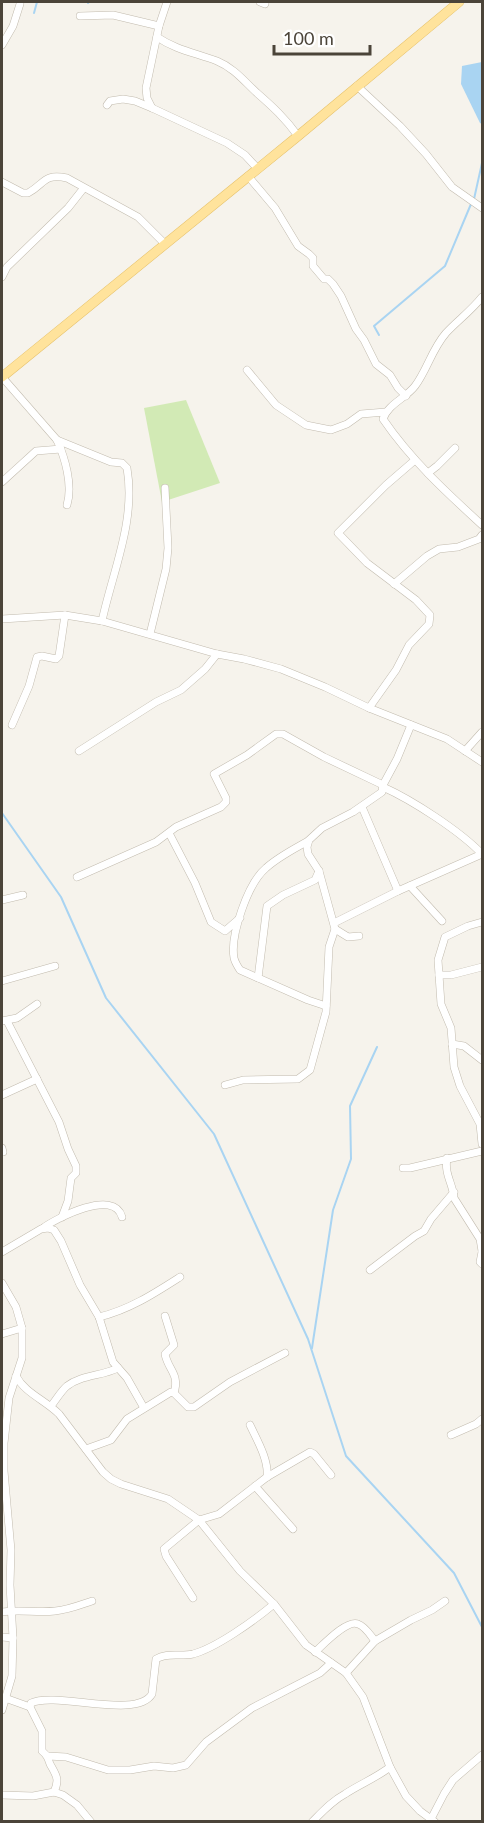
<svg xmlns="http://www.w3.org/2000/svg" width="484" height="1823" font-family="Lato,sans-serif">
  <rect width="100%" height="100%" fill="#f6f3ec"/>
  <path fill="#d2eab5" d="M186 400 220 483 162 502 144 408Z"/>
  <path fill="#a9d4f2" d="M482 62V124L480 123 461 84 462 66Z"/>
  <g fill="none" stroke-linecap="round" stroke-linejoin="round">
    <g stroke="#a9d4f2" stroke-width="2">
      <path d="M88 3 89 2"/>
      <path d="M34 13 37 2"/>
      <path d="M474 199 482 163"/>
      <path d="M379 335 374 326 445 266 471 204"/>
      <path d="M2 813 61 897 106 998 214 1134 308 1339 346 1456 454 1573 482 1627"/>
      <path d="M312 1348 333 1210 351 1159 350 1106 377 1047"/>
    </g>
    <defs>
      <g id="minor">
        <path d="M260 2 265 4"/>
        <path d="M80 16 113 15 159 26"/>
        <path d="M157 37C176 50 196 53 217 61 234 68 244 81 257 93 273 107 285 118 298 136"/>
        <path d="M2 45 13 26 20 4"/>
        <path d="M357 86 400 126 426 154 452 187 482 208"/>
        <path d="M107 105 110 101 123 99 135 101 152 108 227 143 245 155 258 169"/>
        <path d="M152 108 147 98 146 88 159 26 167 2"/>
        <path d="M248 176 275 208 298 246 309 254 313 258V266L324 279H328L333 284 341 296 356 329 364 340 376 364 390 375 398 388 406 396"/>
        <path d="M2 182 23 193H28C45 184 43 173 67 178L138 217 165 244"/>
        <path d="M2 277 7 267 68 208 83 189"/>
        <path d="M482 297C471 311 457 321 446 333 432 349 427 370 415 386 406 398 388 404 383 419 411 460 446 492 482 525"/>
        <path d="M247 370 276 405 306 425 331 430 347 424 361 414 386 412"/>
        <path d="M2 377 57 440C65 458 73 485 67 505"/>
        <path d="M57 440 111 462 122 463 127 468C136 521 113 570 102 621"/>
        <path d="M428 473 437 466 455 448"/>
        <path d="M2 482 36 451 61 449"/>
        <path d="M394 584 427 556 439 549 458 547 479 539 482 535"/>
        <path d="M2 619 65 615 102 621 217 654 244 659 281 669 325 687 369 708 447 739 482 762"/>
        <path d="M150 634 166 569 168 548 165 488"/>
        <path d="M369 708 396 670 409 645 429 624 430 615 416 600 367 563 338 533 386 485 415 460"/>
        <path d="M12 725 29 686 37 657 42 656 56 659 59 656 65 615"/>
        <path d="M79 751 156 702 181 690 205 669 217 654"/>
        <path d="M465 751 482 732"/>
        <path d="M383 787C412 800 460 831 482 854"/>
        <path d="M362 807 398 891"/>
        <path d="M169 833 195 883 211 922 225 931 240 918"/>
        <path d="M308 841C294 849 278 857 266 868 248 883 230 935 234 958 235 962 238 967 240 970L308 1000 326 1006"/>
        <path d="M77 877 156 842 176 827 221 807 226 802V798L214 774 247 755 276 734H283L324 757 383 785"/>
        <path d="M410 886 442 921"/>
        <path d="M2 900 23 895"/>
        <path d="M482 922 468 926 445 937 438 960 441 1004 451 1028 454 1067 460 1086 480 1124 482 1144"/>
        <path d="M334 923 398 891 482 854"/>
        <path d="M359 936 348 937 335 929 319 871 308 854 307 847 309 840 322 828 353 812 382 792 383 785 397 759 411 725"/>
        <path d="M439 975H451L482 967"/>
        <path d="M258 978 267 906 283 895 315 880 319 871"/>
        <path d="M2 981 55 966"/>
        <path d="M2 1021 17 1018 37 1004"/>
        <path d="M7 1021 59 1122 68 1149 76 1166V1173L71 1178 68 1201 62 1217"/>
        <path d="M452 1044 464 1046 482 1060"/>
        <path d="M225 1085 243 1080 298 1079 310 1070 326 1012 329 947 335 929"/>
        <path d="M2 1095 37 1079"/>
        <path d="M2 1148 3 1152"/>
        <path d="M447 1158C444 1174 453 1184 454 1198L480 1239 482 1251"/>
        <path d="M403 1168H410L482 1151"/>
        <path d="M43 1228C57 1218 114 1188 122 1217"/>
        <path d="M2 1252 41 1229 48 1228 54 1230 61 1241 80 1285 99 1317 113 1362 127 1378 144 1408"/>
        <path d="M482 1252 480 1262 482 1264"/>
        <path d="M370 1270 415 1236 424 1231 431 1219 454 1192"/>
        <path d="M2 1283 16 1307 22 1328V1358L9 1398 4 1443V1471L11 1550 10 1585 13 1638 12 1676 2 1710"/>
        <path d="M165 1316 174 1345 165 1354C168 1370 180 1374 174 1393"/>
        <path d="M99 1317C129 1310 155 1293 180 1277"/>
        <path d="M2 1334 22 1328"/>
        <path d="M16 1376C25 1393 45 1400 59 1414L103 1472 111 1479 121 1484 168 1499 199 1520 240 1571 274 1604 306 1645 346 1673 363 1697 390 1767 406 1796 420 1811 435 1822"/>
        <path d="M51 1406C56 1400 61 1391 67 1386 81 1375 102 1376 118 1368"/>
        <path d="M250 1425C257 1440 269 1460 267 1477"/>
        <path d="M451 1435 476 1424 482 1419"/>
        <path d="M86 1449 111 1440 127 1419 171 1392 174 1393 188 1407H194L230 1382 285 1353"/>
        <path d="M255 1486 293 1529"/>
        <path d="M193 1598 166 1556 164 1549 199 1520 219 1514 267 1477 310 1452 314 1454 331 1475"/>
        <path d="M2 1612C19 1609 37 1613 55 1611 68 1610 80 1605 92 1601"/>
        <path d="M2 1637 13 1638"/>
        <path d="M315 1652C323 1645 347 1619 358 1624 365 1626 371 1636 375 1641"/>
        <path d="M346 1673 375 1641 411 1620 432 1610 445 1601"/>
        <path d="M5 1698 30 1707 42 1731V1751C47 1755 48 1758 50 1764 56 1775 60 1779 54 1792"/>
        <path d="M30 1707 31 1703C56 1691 137 1720 152 1694L156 1659C167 1652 180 1657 193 1654 216 1648 255 1620 274 1604"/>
        <path d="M48 1756 66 1757 108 1770H130L154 1766 173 1768 186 1765 206 1742 252 1708 320 1673 331 1663"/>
        <path d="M2 1795 33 1796 54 1792 63 1795 77 1805 91 1822"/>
        <path d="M431 1819 444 1794 453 1780 482 1755"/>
        <path d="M312 1822C323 1811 332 1801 345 1794 360 1784 376 1778 390 1767"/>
      </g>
      <path id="major" d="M2 377 298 136 459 2"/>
    </defs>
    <use href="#minor" stroke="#c2bbae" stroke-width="8"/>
    <use href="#major" stroke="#e6c16a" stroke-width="10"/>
    <use href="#minor" stroke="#fff" stroke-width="7"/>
    <use href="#major" stroke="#ffe39c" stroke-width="9"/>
  </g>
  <rect width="484" height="1823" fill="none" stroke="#4b4439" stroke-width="6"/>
  <path d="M274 45v9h96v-9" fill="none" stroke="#4b4439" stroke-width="3"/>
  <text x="283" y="45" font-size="18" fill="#4b4439" stroke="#ffffff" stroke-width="4.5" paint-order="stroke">100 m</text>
</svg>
